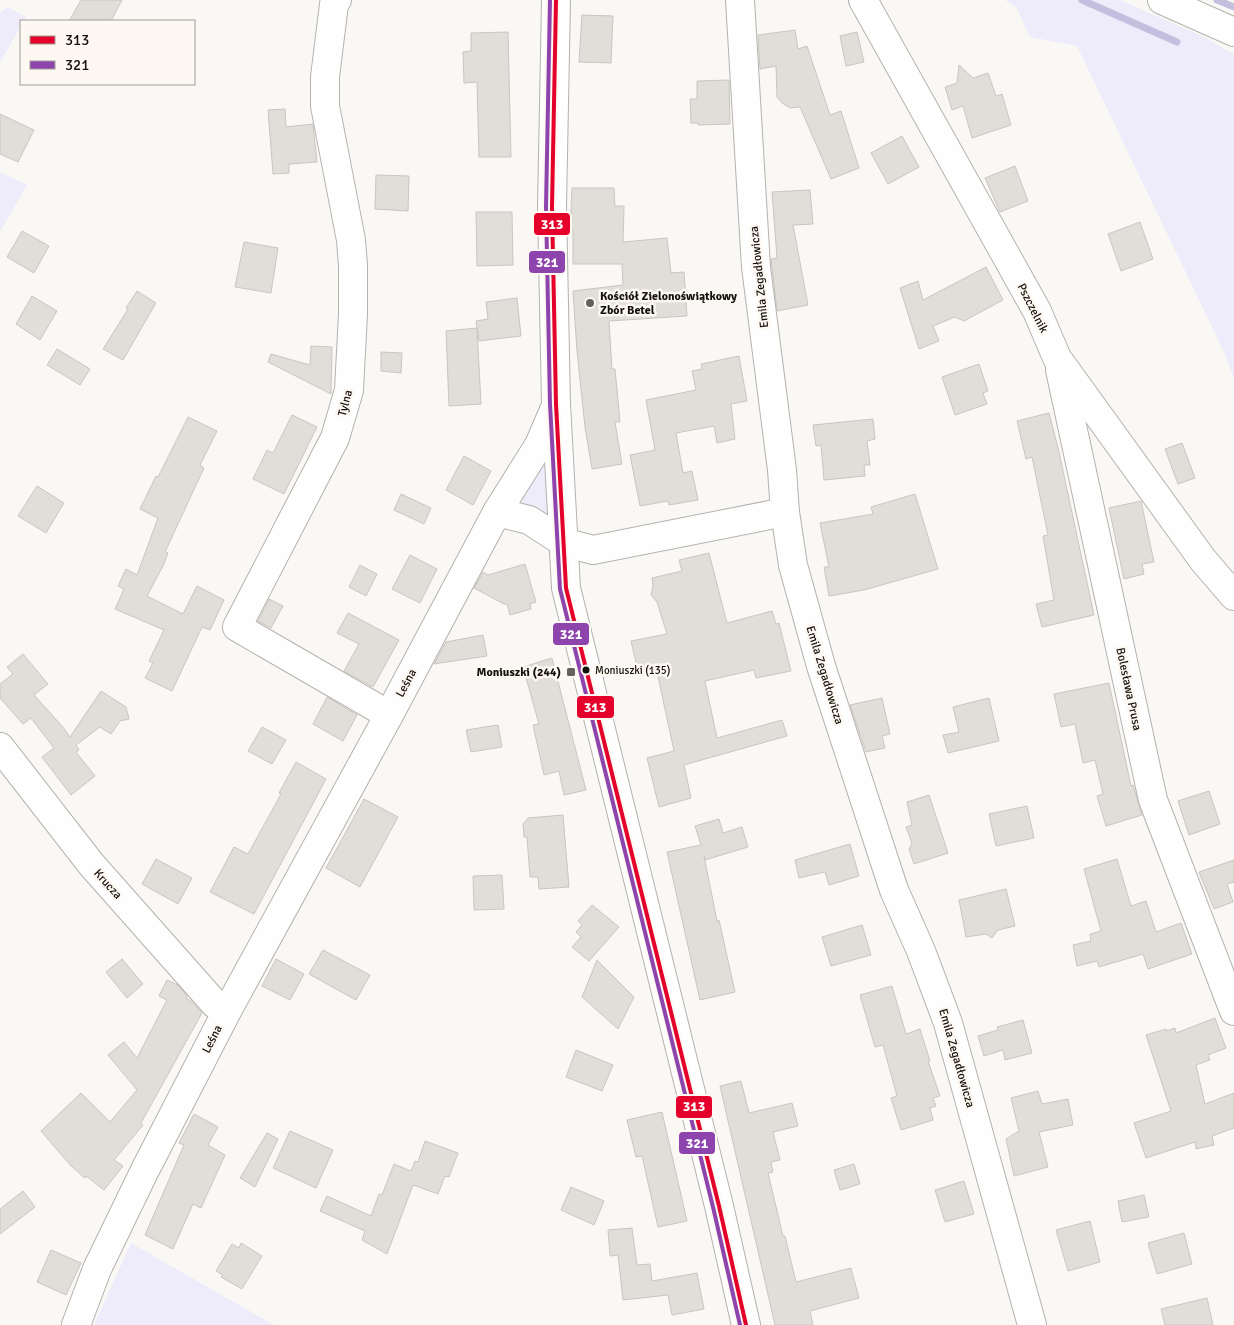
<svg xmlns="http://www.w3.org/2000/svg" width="1234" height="1325" font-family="Signika,sans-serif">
  <rect width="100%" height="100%" fill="#faf8f5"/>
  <g fill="#eeebfa">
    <path d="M1005 0H1120L1204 37 1234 54V379L1224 352 1077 46 1030 37 1016 7Z"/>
    <path d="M8 7 26 17 24 21H21V26L0 62V13Z"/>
    <path d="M0 172 27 185 0 232Z"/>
    <path d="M541 463 547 466 550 513 546 517 517 508V500Z"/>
    <path d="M131 1243 274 1325H94Z"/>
  </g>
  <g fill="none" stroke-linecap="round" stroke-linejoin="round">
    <g stroke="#c3bfdf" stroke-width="7">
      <path d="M1082 0 1177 42"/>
      <path d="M1217 0 1234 7"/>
    </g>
  </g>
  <g fill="#e1deda" stroke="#c9c6c2">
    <path d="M81 0H122L111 21H69Z"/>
    <path d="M582 15 613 16 611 63 579 62Z"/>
    <path d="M795 30 798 49 807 46 830 115 841 111 859 168 831 179 800 107 790 108 782 103 777 97 776 66 760 69 758 35Z"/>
    <path d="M508 32 511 157H479L477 82 464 83 463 52 471 51V33Z"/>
    <path d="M857 32 864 62 846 66 840 36Z"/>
    <path d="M959 65 973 78 988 73 996 96 1002 94 1011 125 972 138 963 106 952 110 945 87 957 83Z"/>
    <path d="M729 80 730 124 698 125V123H691L690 99H697V81Z"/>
    <path d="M285 109 286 127 313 124 317 162 289 164V173L273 174 268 110Z"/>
    <path d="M0 114 34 130 18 162 0 154Z"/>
    <path d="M902 136 919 167 888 184 871 153Z"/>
    <path d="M1015 166 1028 201 1000 212 985 178Z"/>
    <path d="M376 175 409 176 408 211 375 209Z"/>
    <path d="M572 188H614L615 206H624L623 242 667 238 671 273 684 272 687 316 609 321 612 369H615L620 422H615L622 464 592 469 585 427 577 351 573 291 623 285 622 264H573V230H570Z"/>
    <path d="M810 190 813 224 793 225 808 305 777 311 771 259 777 258 772 192Z"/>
    <path d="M476 212H512L513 265 477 266Z"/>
    <path d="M1140 222 1153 259 1121 271 1108 234Z"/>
    <path d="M22 231 49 246 34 273 7 257Z"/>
    <path d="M244 242 278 248 271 293 235 287Z"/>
    <path d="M986 267 1003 300 964 321 955 317 933 326 939 341 919 349 900 288 918 281 923 300Z"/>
    <path d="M137 291 156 303 123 360 103 349 128 309 126 308Z"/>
    <path d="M32 296 57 311 40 340 16 324Z"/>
    <path d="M517 298 521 336 479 341 476 321 488 319 486 302Z"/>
    <path d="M477 328 481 404 449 406 446 331Z"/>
    <path d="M311 346 332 347 331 394 268 362 271 354 310 365Z"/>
    <path d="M57 349 90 369 80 385 47 365Z"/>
    <path d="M381 352 402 353 401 373 381 371Z"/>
    <path d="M739 356 747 401 731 404 735 439 717 443 714 426 676 433 683 473 692 471 698 500 669 505 668 501 640 506 630 455 655 450 646 400 696 390 692 371 702 369 701 364Z"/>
    <path d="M979 364 988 391 983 393 987 404 955 415 942 377Z"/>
    <path d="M1049 413 1059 452 1094 615 1042 627 1036 604 1054 600 1043 536 1048 535 1032 457 1026 459 1017 421Z"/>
    <path d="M292 415 317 427 284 494 253 479 267 450 273 453Z"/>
    <path d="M188 417 217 431 200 465 204 468 165 552 168 553 163 566 147 596 183 614 197 586 224 600 210 630 202 627 172 691 145 678 153 663 149 661 164 630 115 609 124 589 118 586 126 569 137 575 158 518 140 509 156 476 158 477Z"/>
    <path d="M873 419 875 439 867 441 870 465H864L865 476 824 480 821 445 816 446 813 425Z"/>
    <path d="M1182 443 1195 478 1178 484 1165 449Z"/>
    <path d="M464 456 491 471 473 505 446 490Z"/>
    <path d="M37 486 64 503 46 533 18 516Z"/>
    <path d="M401 494 431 508 424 524 394 510Z"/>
    <path d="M915 494 938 569 864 590 829 596 824 567H829L820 523 873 514 871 507Z"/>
    <path d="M1141 501 1154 562 1142 564 1144 574 1124 579 1109 508Z"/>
    <path d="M709 553 727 623 772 611 776 624 779 623 791 671 756 678 754 670 705 681 717 738 782 720 787 736 684 765 691 798 659 807 647 758 674 751 657 672 639 676 631 641 667 634 657 602 651 595 653 585 652 578 682 571 679 560Z"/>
    <path d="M410 555 437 569 420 603 392 589Z"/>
    <path d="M525 564 536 602 530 604 531 609 510 615 507 604H504L474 588 483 572 488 575Z"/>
    <path d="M360 565 377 574 366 596 349 587Z"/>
    <path d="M269 599 283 606 271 628 258 621Z"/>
    <path d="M348 613 399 640 373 687 344 671 359 644 337 633Z"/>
    <path d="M483 635 487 656 434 664 446 642Z"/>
    <path d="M23 654 48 684 34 695 62 726 70 737 101 691 126 707 129 719 120 721 111 734 100 727 76 745 79 750 76 752 95 776 71 795 42 757 54 748 31 718 23 724 0 698V684L13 674 7 667Z"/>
    <path d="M552 658 586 790 564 795 559 771 544 775 533 725 539 724 523 667Z"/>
    <path d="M1109 683 1131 786 1133 785 1142 815 1106 826 1097 796 1103 794 1095 760 1083 763 1075 724 1061 727 1054 694Z"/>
    <path d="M327 697 357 715 343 741 313 724Z"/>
    <path d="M882 698 890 734 882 736 885 748 866 752 850 705Z"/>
    <path d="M989 698 999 741 948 753 943 735 959 732 953 707Z"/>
    <path d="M498 725 502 747 471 752 466 730Z"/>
    <path d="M262 727 286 740 272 764 248 751Z"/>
    <path d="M296 762 326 779 254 914 210 892 234 847 248 854 281 794 279 793Z"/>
    <path d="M1209 791 1220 824 1189 835 1178 801Z"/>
    <path d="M929 795 948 853 914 864 909 849 912 843 906 827 912 825 907 802Z"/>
    <path d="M364 799 398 817 360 887 326 868Z"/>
    <path d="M1027 806 1034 838 996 846 989 814Z"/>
    <path d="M563 815 569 887 539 889 538 877H530L527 837H524L523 824 528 818Z"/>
    <path d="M719 819 723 833 742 827 748 847 705 860 704 856 717 921 719 920 735 992 700 1000 667 852 701 845 695 826Z"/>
    <path d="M850 844 859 876 829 885 825 872 799 878 795 860Z"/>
    <path d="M156 859 192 878 178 904 142 884Z"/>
    <path d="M1117 859 1131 906 1146 901 1156 932 1181 923 1192 954 1148 969 1143 954 1099 967 1097 961 1077 966 1073 945 1091 941 1090 934 1101 931 1084 869Z"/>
    <path d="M1234 860V882L1227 884 1233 902 1214 909 1199 872Z"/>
    <path d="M502 875 504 909 474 910 473 876Z"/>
    <path d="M1006 889 1015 926 998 930 992 938 986 934 966 937 959 900Z"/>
    <path d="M592 905 619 927 589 961 572 947 581 937 576 932 582 925 578 921Z"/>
    <path d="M862 925 871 955 831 966 822 937Z"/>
    <path d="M323 950 370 975 356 1000 309 974Z"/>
    <path d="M122 959 143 984 127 998 106 972Z"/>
    <path d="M276 959 304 974 290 1000 262 986Z"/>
    <path d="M597 960 634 997 618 1029 582 997Z"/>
    <path d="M167 980 178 985 187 996 186 998 191 1001 202 1013 141 1123 143 1125 114 1160 123 1166 104 1190 86 1176 85 1178 71 1166 41 1131 81 1093 110 1122 137 1090 108 1055 124 1042 137 1058 167 1000 159 996Z"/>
    <path d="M892 986 906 1034 920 1029 930 1061H928L940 1096 933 1098 936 1106 930 1108 933 1120 901 1130 891 1098 897 1096 883 1045 875 1047 860 995Z"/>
    <path d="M1215 1018 1226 1048 1208 1055 1210 1060 1196 1065 1205 1104 1234 1093V1128L1212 1136 1214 1145 1196 1149 1195 1142 1146 1158 1134 1123 1171 1111 1146 1035 1166 1029V1031L1175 1028 1176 1033Z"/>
    <path d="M1023 1020 1032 1053 1005 1060 1003 1050 984 1056 978 1036 998 1030 997 1027Z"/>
    <path d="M576 1050 613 1065 602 1091 566 1077Z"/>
    <path d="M741 1081 749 1113 792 1103 798 1126 773 1132 780 1160 771 1162 773 1172 768 1173 783 1236H785L796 1282 851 1268 859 1298 810 1311 813 1325H775L720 1086Z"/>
    <path d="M1038 1091 1042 1104 1068 1099 1073 1125 1039 1132 1048 1167 1014 1176 1006 1139 1019 1131 1011 1098Z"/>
    <path d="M662 1112 687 1221 658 1227 642 1156 636 1157 627 1120Z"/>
    <path d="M194 1114 218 1127 208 1145 225 1155 201 1208 193 1204 173 1249 145 1235 184 1145 179 1143Z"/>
    <path d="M290 1131 333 1150 316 1188 273 1168Z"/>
    <path d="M267 1133 278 1139 255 1187 240 1178Z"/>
    <path d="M425 1141 458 1153 449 1177 445 1176 438 1194 413 1185 387 1254 362 1240 365 1231 320 1211 327 1196 371 1216 379 1194 382 1195 394 1164 411 1171 415 1161 418 1162Z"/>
    <path d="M854 1164 860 1184 840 1190 834 1170Z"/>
    <path d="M964 1181 974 1214 945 1222 935 1190Z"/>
    <path d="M571 1187 604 1201 594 1225 561 1210Z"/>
    <path d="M23 1191 35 1207 0 1234V1209Z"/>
    <path d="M1144 1195 1149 1217 1122 1222 1118 1201Z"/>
    <path d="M1090 1221 1100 1262 1068 1271 1056 1230Z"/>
    <path d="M632 1228 637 1265 650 1264 652 1281 697 1273 704 1309 672 1315 668 1295 623 1300 618 1255 610 1256 608 1230Z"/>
    <path d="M1184 1233 1192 1264 1157 1274 1148 1243Z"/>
    <path d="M241 1243 262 1256 242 1289 221 1277 223 1275 216 1271 232 1244 239 1248Z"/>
    <path d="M51 1250 81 1263 66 1295 37 1282Z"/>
    <path d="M1207 1298 1213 1325H1165L1161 1309Z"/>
  </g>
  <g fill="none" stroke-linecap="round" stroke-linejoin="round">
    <defs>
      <g id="minor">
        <path d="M337 0 334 4 325 77V106L351 240 353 266V314L349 390 335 438 237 627 389 715"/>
        <path d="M556 0 552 207 556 404 566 588 719 1206 746 1325"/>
        <path d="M740 0 756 267 782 470 785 512 793 565 821 666 894 890 921 951 948 1023 1032 1325"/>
        <path d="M863 0 1037 311 1057 358 1203 560 1234 596"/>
        <path d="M1060 370 1153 800 1234 1011"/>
        <path d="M497 512 529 520 563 542 593 550 785 512"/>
        <path d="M0 747 91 864 215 1004 227 1011"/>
        <path d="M76 1325 97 1269 145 1170 227 1011 389 715 497 512 539 445 554 410"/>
      </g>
      <path id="major" d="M1162 0 1234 32"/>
    </defs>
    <use href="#minor" stroke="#b5b2ae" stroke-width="30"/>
    <use href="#major" stroke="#b5b2ae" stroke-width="30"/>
    <use href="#minor" stroke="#fefefe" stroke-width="28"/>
    <use href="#major" stroke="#fefefe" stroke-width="28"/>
    <defs>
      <path id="bus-1" d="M556 0 552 207 556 404 566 588 719 1206 746 1325"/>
      <path id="bus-2" d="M550 0 546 207 550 404 560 589 713 1207 740 1325"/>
    </defs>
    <use href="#bus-1" stroke="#fdf8f2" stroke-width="8"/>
    <use href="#bus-2" stroke="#fdf8f2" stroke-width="8"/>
    <use href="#bus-1" stroke="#e4002b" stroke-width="4"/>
    <use href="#bus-2" stroke="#8e44ad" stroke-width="4"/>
  </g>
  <g fill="#64615d" stroke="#fdf8f2" stroke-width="2">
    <circle cx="590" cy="303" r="5"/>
    <rect x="566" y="667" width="10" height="10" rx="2.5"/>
  </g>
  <circle fill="#14100b" stroke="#fdf8f2" stroke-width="2" cx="586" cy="670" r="4.5"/>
  <g text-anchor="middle" stroke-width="5" stroke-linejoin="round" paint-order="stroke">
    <g font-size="11" fill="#14100b" stroke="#fdf8f2" text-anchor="start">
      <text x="595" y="674">Moniuszki (135)</text>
    </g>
    <g font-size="12" fill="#14100b" stroke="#fdf8f2">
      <text transform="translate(759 277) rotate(-96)" y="4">Emila Zegadłowicza</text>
      <text transform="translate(1033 308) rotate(63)" y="4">Pszczelnik</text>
      <text transform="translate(345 403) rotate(-75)" y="4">Tylna</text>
      <text transform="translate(825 675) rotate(73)" y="4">Emila Zegadłowicza</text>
      <text transform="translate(406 683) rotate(-62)" y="4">Leśna</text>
      <text transform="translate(1129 689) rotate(78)" y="4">Bolesława Prusa</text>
      <text transform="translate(108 884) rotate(48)" y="4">Krucza</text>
      <text transform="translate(212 1039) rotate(-63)" y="4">Leśna</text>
      <text transform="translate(957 1058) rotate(74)" y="4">Emila Zegadłowicza</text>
    </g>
    <g font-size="12" font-weight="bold" fill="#14100b" stroke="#fdf8f2" text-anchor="start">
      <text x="600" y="300">Kościół Zielonoświątkowy<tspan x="600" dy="14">Zbór Betel</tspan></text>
      <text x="561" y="676" text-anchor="end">Moniuszki (244)</text>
    </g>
  </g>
  <g stroke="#fdf8f2" stroke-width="2">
    <rect x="533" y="212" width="38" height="24" rx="5" fill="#e4002b"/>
    <rect x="528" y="250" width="38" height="24" rx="5" fill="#8e44ad"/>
    <rect x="552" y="622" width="38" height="24" rx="5" fill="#8e44ad"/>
    <rect x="576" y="695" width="39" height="24" rx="5" fill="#e4002b"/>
    <rect x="675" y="1095" width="38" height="24" rx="5" fill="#e4002b"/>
    <rect x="678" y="1131" width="38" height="24" rx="5" fill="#8e44ad"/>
  </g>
  <g font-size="14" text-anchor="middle" font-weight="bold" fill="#fff">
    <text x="552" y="229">313</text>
    <text x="547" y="267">321</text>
    <text x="571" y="639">321</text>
    <text x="595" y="712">313</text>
    <text x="694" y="1111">313</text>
    <text x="697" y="1148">321</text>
  </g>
  <rect x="20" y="20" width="175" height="65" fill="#fdf8f2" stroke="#a09b96"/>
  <rect x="30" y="36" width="25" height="8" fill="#e4002b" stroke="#a09b96"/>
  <text x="65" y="45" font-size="15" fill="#14100b">313</text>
  <rect x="30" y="61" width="25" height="8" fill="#8e44ad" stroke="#a09b96"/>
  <text x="65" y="70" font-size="15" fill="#14100b">321</text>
</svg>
